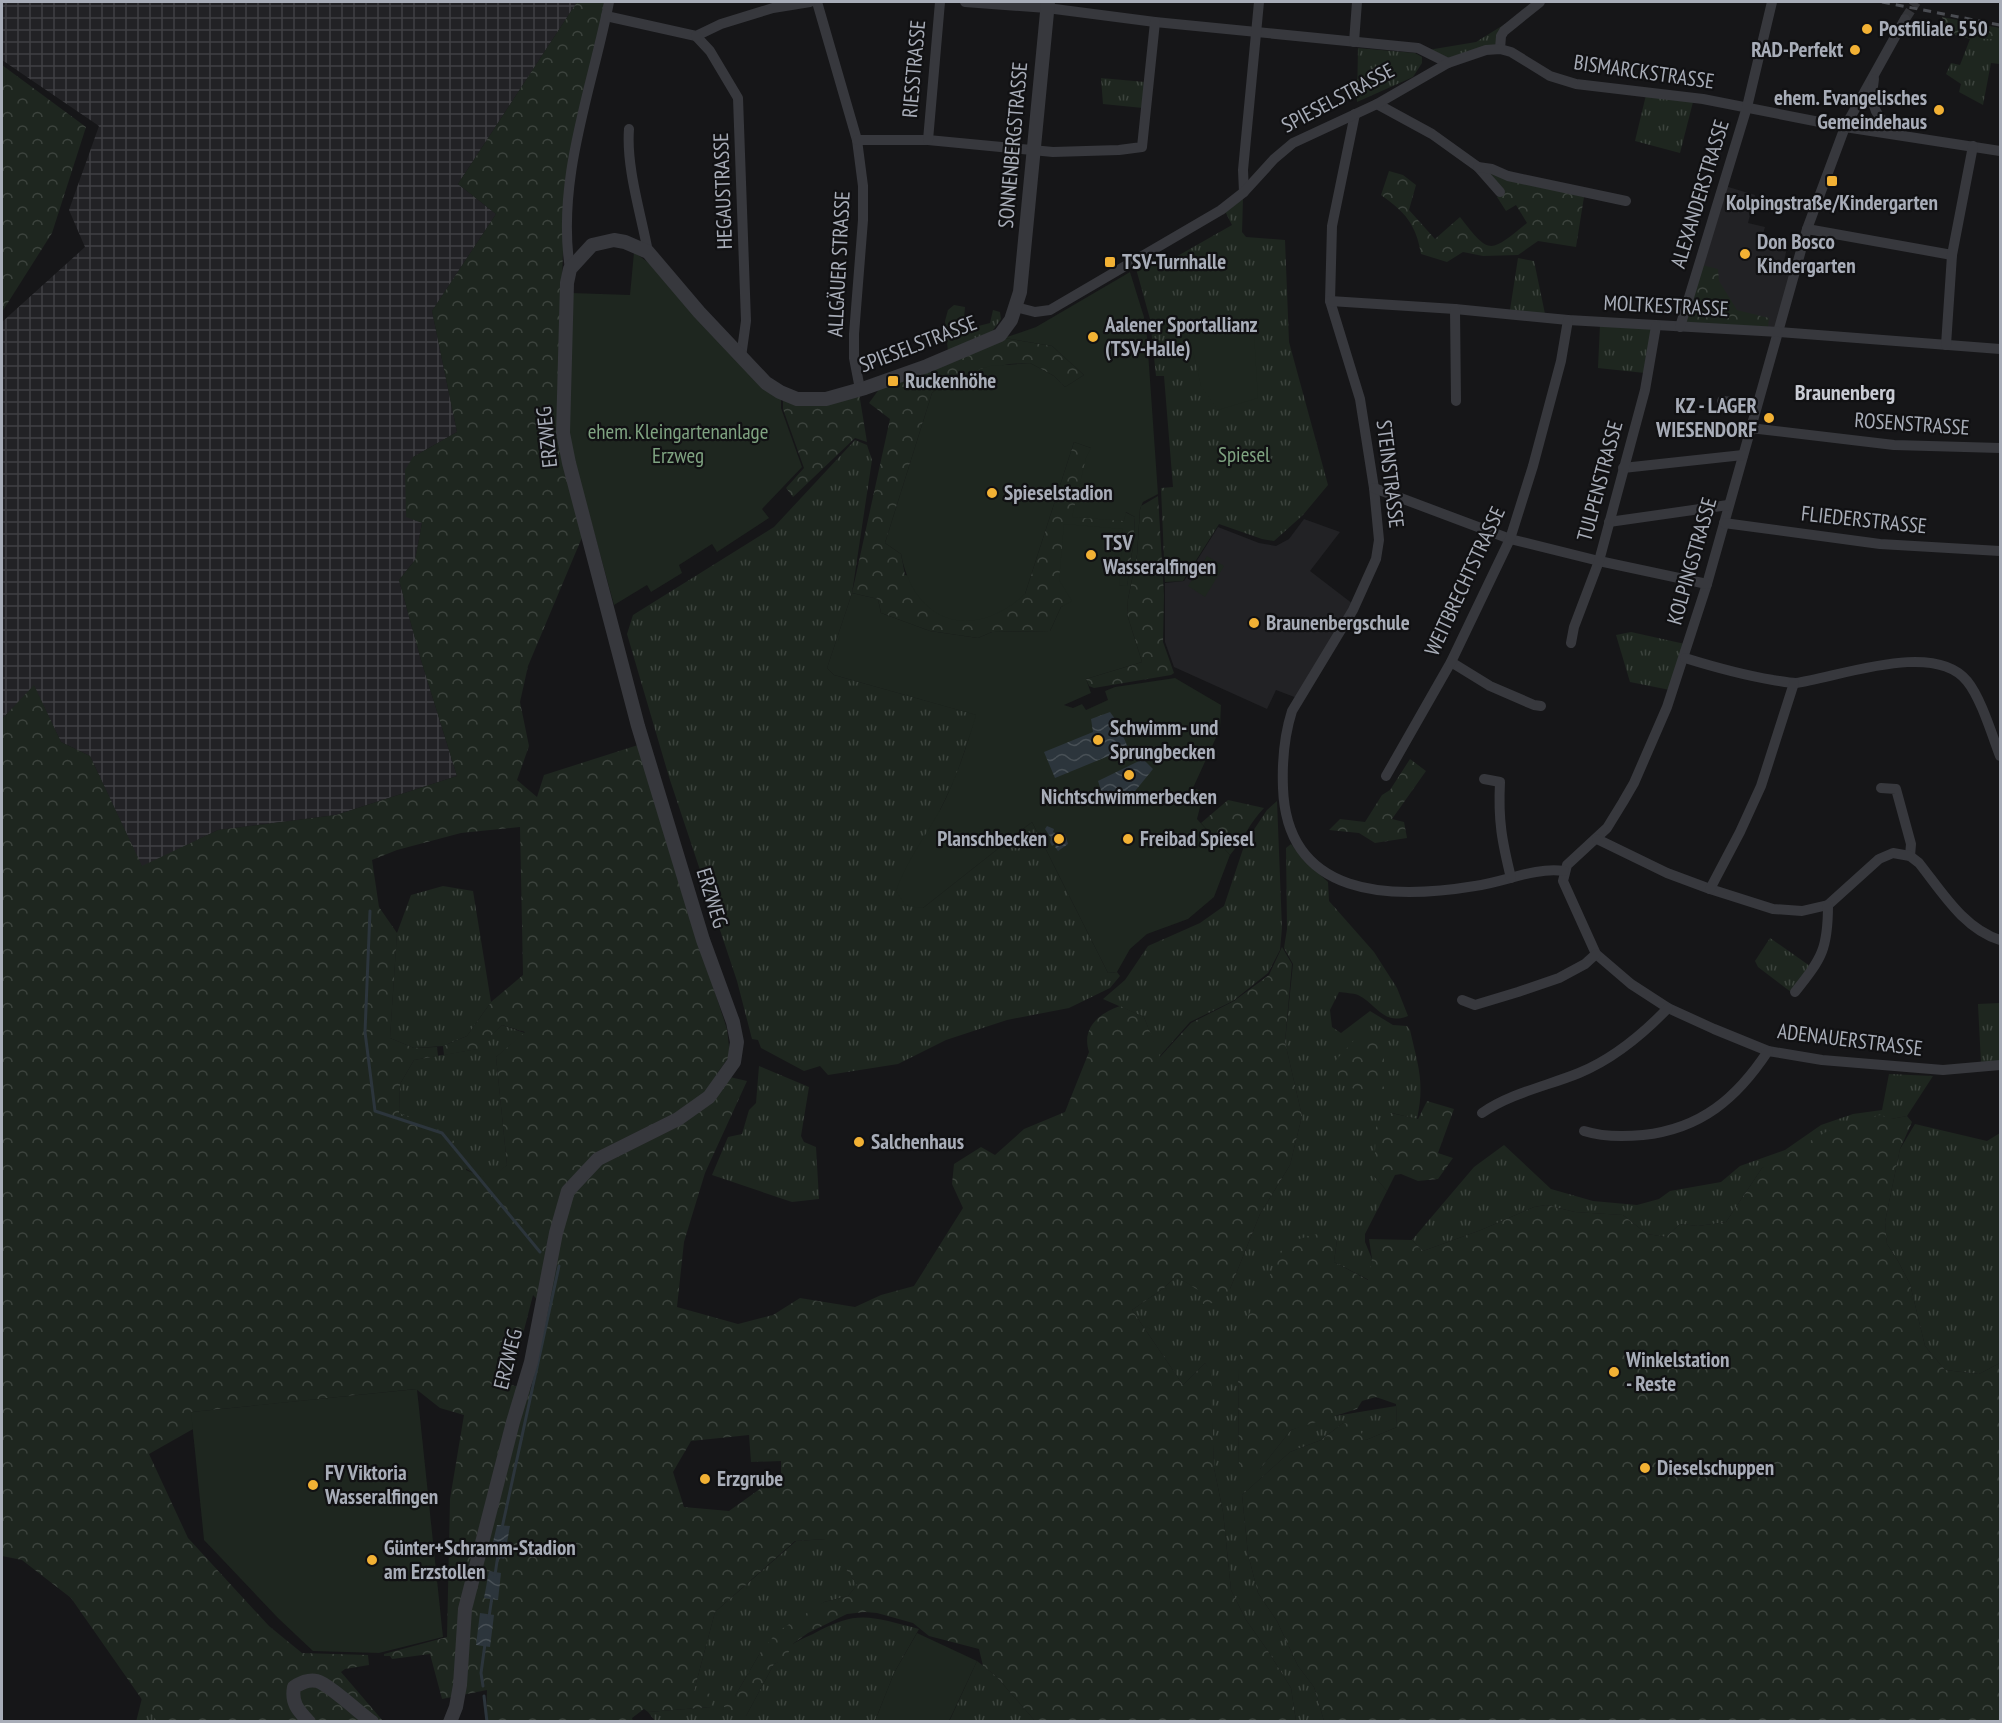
<svg xmlns="http://www.w3.org/2000/svg" width="2002" height="1723" font-family="'PT Sans Narrow',sans-serif">
  <defs>
    <pattern id="industrial-grid" width="8" height="8" patternUnits="userSpaceOnUse" patternTransform="scale(1.5)"><rect width="8" height="8" fill="#222225"/><path d="M0 4h8M4 0v8" fill="none" stroke="#3f3f43"/></pattern>
    <pattern id="grass-tufts" width="24" height="20" patternUnits="userSpaceOnUse" patternTransform="scale(1.5)"><rect width="24" height="20" fill="#1e261f"/><path d="M3 7l-1-3M5 7V3M7 7l1-3M15 17l-1-3M17 17v-4M19 17l1-3" fill="none" stroke="#3c433d"/></pattern>
    <pattern id="forest-crowns" width="20" height="18" patternUnits="userSpaceOnUse" patternTransform="scale(1.5)"><rect width="20" height="18" fill="#1e261f"/><path d="M2 6a3 3 0 1 1 6 0M12 15a3 3 0 1 1 6 0" fill="none" stroke="#3c433d"/></pattern>
    <pattern id="water-waves" width="16" height="10" patternUnits="userSpaceOnUse" patternTransform="scale(1.5)"><rect width="16" height="10" fill="#2c353c"/><path d="M0 5q4-4 8 0t8 0" fill="none" stroke="#485056"/></pattern>
  </defs>
  <rect width="100%" height="100%" fill="#161618"/>
  <g fill="#222225">
    <path d="M1725 186 1755 195 1748 223 1765 227 1761 241 1787 248 1784 261 1793 263 1777 328 1685 323Z"/>
    <path d="M1304 519 1340 532 1310 571 1353 604 1297 698 1276 690 1267 709 1174 667 1165 642V583L1184 581 1218 527 1259 543 1276 546 1289 539Z"/>
  </g>
  <path fill="url(#industrial-grid)" d="M2 2H577L458 184 496 214 432 311 457 432 413 457 422 523 415 560 399 580 421 660 457 776 336 815 218 830 142 867 90 756 61 742 34 686 2 719V322L85 247 69 210 99 126 2 60Z"/>
  <g fill="url(#grass-tufts)">
    <path d="M1505 24 1498 47 1449 58 1428 50 1476 42Z"/>
    <path d="M1970 39H2000V64L1991 63 1983 105 1959 92 1961 84 1946 74 1951 63 1960 65Z"/>
    <path d="M1358 48 1415 53 1422 57V63L1413 77 1357 102Z"/>
    <path d="M1101 78 1145 82 1143 108 1103 104Z"/>
    <path d="M1646 95 1693 102 1680 153 1635 141Z"/>
    <path d="M1243 199 1242 232 1246 237 1285 240 1289 342 1328 485 1303 515 1274 541 1262 539 1219 524 1183 581 1165 582 1161 488 1173 487 1164 376H1156L1150 319 1135 265 1159 250 1167 262 1232 225 1225 211Z"/>
    <path d="M1518 258 1534 261 1545 314 1510 310Z"/>
    <path d="M954 305 965 307 963 330 990 323 993 310 1000 312 1001 319 991 333 948 352 945 321 948 310Z"/>
    <path d="M1600 325 1653 328 1645 373 1598 368Z"/>
    <path d="M855 440 867 445 872 460 852 593 827 668 834 675 977 715 955 779 940 810 923 908 1032 822 1108 973 1117 972 1120 976 1110 988 1069 1008 1007 1020 946 1040 898 1064 828 1075 820 1066 804 1071 761 1048 758 1040 752 1039 737 981 669 777 627 634 633 615 774 527Z"/>
    <path d="M1631 632 1685 644 1670 690 1630 682 1616 635Z"/>
    <path d="M1277 801 1282 928 1280 950 1268 973 1233 1001 1190 1022 1159 1057 1144 1017 1103 999 1125 980 1148 946 1200 923 1224 906 1245 843 1267 810Z"/>
    <path d="M1291 844 1305 861 1328 882 1329 901 1374 952 1397 988 1408 1016C1383 1026 1377 1004 1358 995 1353 993 1345 993 1339 992L1330 1010 1332 1027 1341 1033 1370 1011 1393 1025 1407 1026 1410 1030C1418 1066 1425 1082 1417 1119L1392 1113 1374 1176 1387 1191 1365 1234V1242L1372 1259 1369 1280 1334 1262 1337 1240 1238 1365 1239 1469H1260L1291 1430 1323 1418 1396 1406 1397 1427 1366 1440 1343 1423 1321 1440 1290 1452 1242 1495 1248 1554 1258 1593 1277 1621 1298 1666 1314 1687 1324 1721H1296L1291 1688 1268 1651 1246 1620 1231 1590 1223 1512 1214 1468 1210 1371 1205 1363 1183 1385 1132 1310 1164 1288 1176 1276 1202 1292 1230 1289 1260 1214 1290 1165 1302 1116 1285 1042 1293 964 1284 948 1287 929 1286 848Z"/>
    <path d="M443 886 473 891 491 1002 467 1036 443 1046 414 1048 390 1038 397 933 411 895Z"/>
    <path d="M1770 938 1810 966 1791 992 1758 967 1755 961Z"/>
    <path d="M2000 1003V1062L1981 1063 1978 1004Z"/>
    <path d="M502 1025 525 1033 496 1057 507 1165C502 1169 495 1177 488 1177 468 1179 416 1127 399 1113L400 1084 414 1060 477 1049Z"/>
    <path d="M759 1066 809 1087 801 1136 804 1142 816 1147 819 1199 792 1202 712 1175 728 1137 742 1134 749 1110 756 1103Z"/>
    <path d="M1889 1074 1933 1076 1907 1116 1891 1119 1762 1168 1726 1222 1698 1226 1680 1224 1666 1237 1647 1234 1623 1215 1575 1212 1546 1205 1534 1207 1481 1230 1423 1251 1412 1240 1474 1167 1504 1145 1551 1189 1593 1201 1637 1205 1659 1199 1670 1191 1721 1182 1740 1166 1785 1150 1821 1125 1853 1114 1882 1110Z"/>
    <path d="M1915 1124 1987 1141 2000 1133V1363L1979 1374 1945 1370 1925 1346 1910 1284 1898 1261 1887 1244 1885 1222 1900 1149Z"/>
    <path d="M826 1539 857 1585 848 1596 824 1602 760 1653 735 1696 746 1716 774 1664C791 1657 785 1649 796 1642 801 1639 807 1637 813 1634 859 1609 870 1617 919 1629L894 1673 875 1721 776 1722V1720L767 1722H656L648 1712 711 1707 694 1691 715 1612 796 1541Z"/>
    <path d="M977 1661 996 1676 1035 1721 949 1722Z"/>
    <path d="M142 1698 157 1721 136 1722Z"/>
  </g>
  <g fill="url(#forest-crowns)" fill-rule="evenodd">
    <path d="M577 2H604L564 219 562 282 583 535 528 666 520 702 529 746 517 780 537 797 544 775 638 745 683 895 727 1029 730 1055 717 1074 747 1081 705 1173 684 1242 677 1307 738 1324 773 1315 800 1298 855 1307 881 1295 914 1286 963 1208 952 1184 954 1164 981 1147 995 1155 1024 1129 1065 1112 1089 1052C1081 1027 1100 1013 1120 1006L1144 1017 1160 1057 1191 1023 1234 1001 1269 975 1282 947 1292 964 1285 1042 1302 1116 1290 1165 1260 1214 1230 1289 1223 1302 1203 1304 1201 1292 1176 1276 1164 1288 1132 1310 1183 1385 1205 1363 1211 1371 1214 1468 1223 1512 1231 1590 1246 1620 1268 1651 1291 1688 1296 1721H1035L996 1676 983 1666 979 1649 929 1636 913 1623 877 1613 865 1612 847 1614 808 1633 794 1643 784 1660 774 1664 746 1716 724 1707V1696H735L760 1653 777 1632 824 1602 848 1596 857 1585 825 1539 795 1541 715 1612 694 1691 711 1694V1707L648 1712 644 1709 632 1718 633 1721H486L487 1690 442 1699 430 1654 392 1659 390 1656H384V1654L447 1637 450 1499 464 1415 440 1408 416 1389 192 1412 193 1429 149 1454 188 1538 269 1626 302 1653 368 1655 369 1665 345 1669 341 1672 383 1721H157L71 1598 22 1560 2 1556V719L34 685 61 742 90 756 142 866 218 830 336 815 457 776 421 660 399 580 415 560 422 523 406 517 405 470 413 457 457 432 432 311 496 214 458 184ZM520 827 523 975 491 1002 467 1036 443 1046 444 1055 478 1049 502 1025 525 1032 496 1057 507 1165C488 1180 487 1179 466 1170L467 1157 447 1133 399 1113 400 1084 414 1060 438 1056 437 1047 414 1048 390 1038 397 933 379 907 372 860 397 850 461 833ZM533 1295 548 1311 534 1389 510 1385ZM749 1435 751 1462 781 1461V1474L729 1511 684 1507 673 1472 691 1441Z"/>
    <path d="M1942 17 2000 28V39H1970L1947 33Z"/>
    <path d="M2 65 86 127 52 233 2 312Z"/>
    <path d="M1389 171 1403 175 1416 185 1409 210 1435 239 1460 217C1490 256 1490 253 1527 223L1516 205 1506 211 1497 197 1504 191 1489 173 1584 197 1576 247 1538 241 1518 255 1483 256 1463 252 1447 262 1421 254C1416 224 1405 212 1381 195Z"/>
    <path d="M1702 265 1718 269 1719 281 1737 310 1769 318 1768 327 1685 323Z"/>
    <path d="M1004 338 1052 346 1084 375 1065 387 1054 376 1030 363 1009 364 949 379 932 393 885 543 901 554 905 575 1025 594 1074 442 1091 448 1124 520 1125 512 1135 517 1133 546 1127 587 1119 585 1061 607 1050 631 992 632 978 638 930 631 881 613 878 599 852 593 890 419 869 403 880 388Z"/>
    <path d="M859 393 867 442 855 438 793 497 786 488 804 468 783 409V399Z"/>
    <path d="M1158 496 1164 595 1163 642 1174 673 1171 675 1094 688 1089 686 1086 679 1142 662 1127 614 1128 599 1137 555 1140 510 1141 506Z"/>
    <path d="M1410 759 1426 771 1392 819 1404 822 1407 838 1375 843 1359 833 1329 830 1340 819 1365 822 1382 795 1390 790Z"/>
    <path d="M1228 800 1264 808C1250 822 1243 840 1230 855L1201 823Z"/>
    <path d="M1358 1036 1381 1041 1385 1066 1378 1078 1385 1089 1380 1097 1339 1084 1336 1060Z"/>
    <path d="M1427 1101 1454 1109 1438 1153 1453 1158 1438 1179 1418 1181 1401 1174 1395 1175 1387 1191 1374 1176 1376 1127 1391 1113 1418 1119Z"/>
    <path d="M1880 1115 1891 1119 1907 1116 1912 1122 1900 1149 1885 1222 1887 1244 1898 1261 1910 1284 1925 1346 1945 1370 1979 1374 2000 1363V1721H1324L1314 1687 1298 1666 1277 1621 1258 1593 1248 1554 1242 1495 1290 1452 1321 1440 1343 1423 1356 1425 1366 1440 1397 1427 1396 1404 1376 1397 1362 1401 1357 1409 1291 1430 1260 1469 1250 1473 1239 1469 1238 1365 1248 1316 1287 1242 1325 1232 1337 1240 1334 1262 1368 1280 1372 1259 1369 1239 1412 1240 1423 1251 1481 1230 1534 1207 1546 1205 1575 1212 1623 1215 1647 1234 1666 1237 1680 1224 1698 1226 1726 1222 1762 1168 1826 1132Z"/>
  </g>
  <g fill="#1e261f">
    <path d="M634 252 664 274 781 397V408L802 467 762 509 769 518 717 552 712 544 679 565 682 573 651 592 647 585 614 605 567 434 572 293 630 295Z"/>
    <path d="M1130 272 1144 317 1147 337 1158 494 1143 502 1140 509 1137 555 1128 599 1127 614 1142 662 1086 679 1091 693 1064 705 1073 708 1082 704 1086 710 1108 700 1105 691 1115 687 1175 678 1221 705 1220 729 1193 788 1204 792 1197 819 1230 855 1214 897 1188 919 1147 934 1130 949 1117 972 1108 973 1032 822 923 908 906 906 896 891C906 862 925 837 940 810 956 780 966 748 976 715L834 675 827 668 852 593 878 599 881 613 930 631 978 638 992 632 1050 631 1061 607 1072 601 1059 580 1064 524 1123 529 1119 585 1127 586 1133 546 1135 517 1126 512 1124 521 1072 517 1086 458 1091 448 1074 442 1025 594C973 642 914 624 901 554L885 543 932 393 949 379 990 366 1030 363 1054 376 1065 387 1084 375 1052 346 1004 338 1036 327Z"/>
    <path d="M1253 317 1258 398 1218 410 1201 386 1189 333Z"/>
    <path d="M1207 556 1224 566 1205 597 1188 586Z"/>
    <path d="M417 1389 443 1637 379 1653 313 1651 278 1618 204 1540 191 1412Z"/>
    <path d="M917 1633 977 1661 949 1721H875L894 1673Z"/>
  </g>
  <g fill="url(#water-waves)">
    <path d="M1110 712 1118 723 1128 748 1055 778 1044 752 1093 732 1091 719Z"/>
    <path d="M1143 759 1153 769 1127 801 1117 795 1104 800 1098 781Z"/>
    <path d="M1047 826 1054 829 1053 832 1061 836 1065 834 1068 844 1058 851 1055 847 1058 842 1052 846 1050 842 1051 838 1045 829Z"/>
    <path d="M497 1525 510 1526 504 1559 490 1555Z"/>
    <path d="M489 1571 501 1573 498 1600 484 1598Z"/>
    <path d="M480 1613 494 1615 490 1647 476 1645Z"/>
  </g>
  <g fill="none" stroke-linecap="round" stroke-linejoin="round">
    <g stroke="#2c353c" stroke-width="3">
      <path d="M370 911 365 1032 375 1111 442 1133 540 1252"/>
      <path d="M502 1528 559 1266"/>
      <path d="M495 1575 498 1555"/>
      <path d="M489 1617 492 1597"/>
      <path d="M483 1686 481 1673 485 1644"/>
      <path d="M484 1696 487 1722"/>
    </g>
    <path stroke="#333438" stroke-width="10" stroke-dasharray="10 5" stroke-linecap="butt" d="M1905 19 1916 2"/>
    <g stroke="#37383d" stroke-width="10">
      <path d="M817 2 857 140 863 186V220L854 334V358L860 389"/>
      <path d="M965 2 1047 8 1155 22 1418 48 1448 63"/>
      <path d="M606 16 696 36 721 24 773 8 810 2"/>
      <path d="M1905 19 1845 127 1807 229 1707 584 1667 707 1634 783 1623 802 1607 828 1567 865 1563 881 1596 954 1631 984 1668 1008 1714 1029 1768 1051 1822 1060 1943 1070 2000 1065"/>
      <path d="M696 36 710 51 738 98 746 321 741 357"/>
      <path d="M1354 42 1357 2"/>
      <path d="M1500 49 1501 36 1504 31 1540 2"/>
      <path d="M1874 79C1869 108 1876 117 1898 134"/>
      <path d="M1377 104 1432 134 1478 167 1500 192"/>
      <path d="M1355 114 1332 226 1330 301 1360 399 1374 488 1379 540 1376 559 1353 610 1292 711C1284 736 1282 762 1283 788 1287 898 1391 900 1475 886 1505 882 1534 867 1564 871"/>
      <path d="M629 129C626 167 641 214 648 252"/>
      <path d="M857 140H928L1053 152 1119 150 1142 147 1155 22"/>
      <path d="M928 140 940 2"/>
      <path d="M1478 167 1492 169 1508 176 1626 201"/>
      <path d="M1244 192 1243 170 1259 2"/>
      <path d="M1807 229 1952 255"/>
      <path d="M570 269C556 179 592 89 609 2"/>
      <path d="M1330 301 1455 309 1568 320 1779 332 2000 349"/>
      <path d="M1016 307 1035 312 1050 310 1221 210 1244 192 1274 159 1293 143 1377 104 1448 63 1486 50 1500 49 1511 52 1550 76 1576 84 1703 99 1845 127 2000 151"/>
      <path d="M1455 309 1456 401"/>
      <path d="M1680 327 1747 107 1772 2"/>
      <path d="M1946 345 1952 255 1973 146"/>
      <path d="M1722 401 1757 404"/>
      <path d="M1750 428 1894 445 2000 448"/>
      <path d="M1623 468 1743 455"/>
      <path d="M1374 488 1510 539 1599 561 1707 584"/>
      <path d="M1609 522 1728 505"/>
      <path d="M1724 523 1880 544 2000 551"/>
      <path d="M1571 643 1574 627 1599 561 1645 390 1656 326"/>
      <path d="M1685 658C1714 667 1743 675 1773 680 1780 681 1789 683 1796 683 1839 677 1934 640 1967 681 1981 698 1992 735 2000 756"/>
      <path d="M1451 662 1490 686 1534 705 1541 706"/>
      <path d="M1386 776 1451 662 1510 539 1533 466 1561 361 1568 320"/>
      <path d="M1484 779 1500 782C1498 821 1502 841 1511 878"/>
      <path d="M1881 788 1896 789 1911 844 1910 856"/>
      <path d="M1597 839 1667 873 1710 889 1773 909 1802 911 1828 905 1879 859 1893 853 1910 856 1919 863C1942 892 1964 929 2000 940"/>
      <path d="M1710 889 1740 832 1761 786 1794 683"/>
      <path d="M1795 992C1822 958 1828 949 1828 905"/>
      <path d="M1462 1000 1475 1005 1518 992 1559 978 1585 964 1596 954"/>
      <path d="M1482 1113C1511 1093 1547 1086 1579 1073 1613 1059 1643 1034 1668 1008"/>
      <path d="M1584 1131C1603 1137 1623 1137 1643 1135 1701 1129 1737 1098 1768 1051"/>
    </g>
    <g stroke="#37383d" stroke-width="14">
      <path d="M309 1722C298 1710 291 1703 294 1687 301 1683 308 1679 317 1681 327 1683 361 1714 372 1722"/>
      <path d="M450 1722 456 1707 460 1685 465 1609 513 1422 531 1362 556 1233 568 1191 598 1159 678 1119 709 1097 734 1062 737 1042 733 1022 703 940 638 726 569 463 563 433 567 283 570 269 592 245 614 240 625 242 648 252 699 312 766 383 780 392 797 399H826L865 388 927 366 1000 335 1011 320 1020 292 1048 2"/>
    </g>
    <path stroke="#4a4c52" stroke-width="3" stroke-dasharray="8 6" stroke-linecap="butt" d="M1882 2 2000 25"/>
  </g>
  <g fill="#f2b134" stroke="#111113" stroke-width="2">
    <circle cx="1867" cy="29" r="6"/>
    <circle cx="1855" cy="50" r="6"/>
    <circle cx="1939" cy="110" r="6"/>
    <rect x="1826" y="175" width="12" height="12" rx="3"/>
    <circle cx="1745" cy="254" r="6"/>
    <rect x="1104" y="256" width="12" height="12" rx="3"/>
    <circle cx="1093" cy="337" r="6"/>
    <rect x="887" y="375" width="12" height="12" rx="3"/>
    <circle cx="1769" cy="418" r="6"/>
    <circle cx="992" cy="493" r="6"/>
    <circle cx="1091" cy="555" r="6"/>
    <circle cx="1254" cy="623" r="6"/>
    <circle cx="1098" cy="740" r="6"/>
    <circle cx="1129" cy="775" r="6"/>
    <circle cx="1059" cy="839" r="6"/>
    <circle cx="1128" cy="839" r="6"/>
    <circle cx="859" cy="1142" r="6"/>
    <circle cx="1614" cy="1372" r="6"/>
    <circle cx="1645" cy="1468" r="6"/>
    <circle cx="705" cy="1479" r="6"/>
    <circle cx="313" cy="1485" r="6"/>
    <circle cx="372" cy="1560" r="6"/>
  </g>
  <g text-anchor="middle" stroke-width="4.5" stroke-linejoin="round" paint-order="stroke">
    <g font-size="21" font-weight="bold" fill="#a8adb8" stroke="#111113" text-anchor="start">
      <text x="1879" y="36">Postfiliale 550</text>
      <text x="1843" y="57" text-anchor="end">RAD-Perfekt</text>
      <text x="1927" y="105" text-anchor="end">ehem. Evangelisches<tspan x="1927" dy="24">Gemeindehaus</tspan></text>
      <text x="1832" y="210" text-anchor="middle">Kolpingstraße/Kindergarten</text>
      <text x="1757" y="249">Don Bosco<tspan x="1757" dy="24">Kindergarten</tspan></text>
      <text x="1122" y="269">TSV-Turnhalle</text>
      <text x="1105" y="332">Aalener Sportallianz<tspan x="1105" dy="24">(TSV-Halle)</tspan></text>
      <text x="905" y="388">Ruckenhöhe</text>
      <text x="1757" y="413" text-anchor="end">KZ - LAGER<tspan x="1757" dy="24">WIESENDORF</tspan></text>
      <text x="1004" y="500">Spieselstadion</text>
      <text x="1103" y="550">TSV<tspan x="1103" dy="24">Wasseralfingen</tspan></text>
      <text x="1266" y="630">Braunenbergschule</text>
      <text x="1110" y="735">Schwimm- und<tspan x="1110" dy="24">Sprungbecken</tspan></text>
      <text x="1129" y="804" text-anchor="middle">Nichtschwimmerbecken</text>
      <text x="1047" y="846" text-anchor="end">Planschbecken</text>
      <text x="1140" y="846">Freibad Spiesel</text>
      <text x="871" y="1149">Salchenhaus</text>
      <text x="1626" y="1367">Winkelstation<tspan x="1626" dy="24">- Reste</tspan></text>
      <text x="1657" y="1475">Dieselschuppen</text>
      <text x="325" y="1480">FV Viktoria<tspan x="325" dy="24">Wasseralfingen</tspan></text>
      <text x="717" y="1486">Erzgrube</text>
      <text x="384" y="1555">Günter+Schramm-Stadion<tspan x="384" dy="24">am Erzstollen</tspan></text>
    </g>
    <g font-size="21" fill="#a8adb8" stroke="#111113">
      <text transform="translate(914 69) rotate(-85)" y="7">RIESSTRASSE</text>
      <text transform="translate(1644 72) rotate(8)" y="7">BISMARCKSTRASSE</text>
      <text transform="translate(1338 98) rotate(-28)" y="7">SPIESELSTRASSE</text>
      <text transform="translate(1013 145) rotate(-85)" y="7">SONNENBERGSTRASSE</text>
      <text transform="translate(723 191) rotate(-92)" y="7">HEGAUSTRASSE</text>
      <text transform="translate(1700 194) rotate(-73)" y="7">ALEXANDERSTRASSE</text>
      <text transform="translate(839 264) rotate(-87)" y="7">ALLGÄUER STRASSE</text>
      <text transform="translate(1666 306) rotate(3)" y="7">MOLTKESTRASSE</text>
      <text transform="translate(918 344) rotate(-21)" y="7">SPIESELSTRASSE</text>
      <text transform="translate(1912 424) rotate(4)" y="7">ROSENSTRASSE</text>
      <text transform="translate(547 437) rotate(-96)" y="7">ERZWEG</text>
      <text transform="translate(1390 474) rotate(83)" y="7">STEINSTRASSE</text>
      <text transform="translate(1600 481) rotate(-75)" y="7">TULPENSTRASSE</text>
      <text transform="translate(1864 520) rotate(6)" y="7">FLIEDERSTRASSE</text>
      <text transform="translate(1692 561) rotate(-74)" y="7">KOLPINGSTRASSE</text>
      <text transform="translate(1465 581) rotate(-65)" y="7">WEITBRECHTSTRASSE</text>
      <text transform="translate(712 898) rotate(73)" y="7">ERZWEG</text>
      <text transform="translate(1850 1040) rotate(7)" y="7">ADENAUERSTRASSE</text>
      <text transform="translate(508 1359) rotate(-76)" y="7">ERZWEG</text>
    </g>
    <g font-size="21" fill="#7fa381" stroke="#111113">
      <text x="678" y="439">ehem. Kleingartenanlage<tspan x="678" dy="24">Erzweg</tspan></text>
      <text x="1244" y="462">Spiesel</text>
    </g>
    <g font-size="22" font-weight="bold" fill="#c9ccd4" stroke="#111113">
      <text x="1845" y="400">Braunenberg</text>
    </g>
  </g>
  <rect width="2002" height="1723" fill="none" stroke="#a8adb8" stroke-width="6"/>
</svg>
